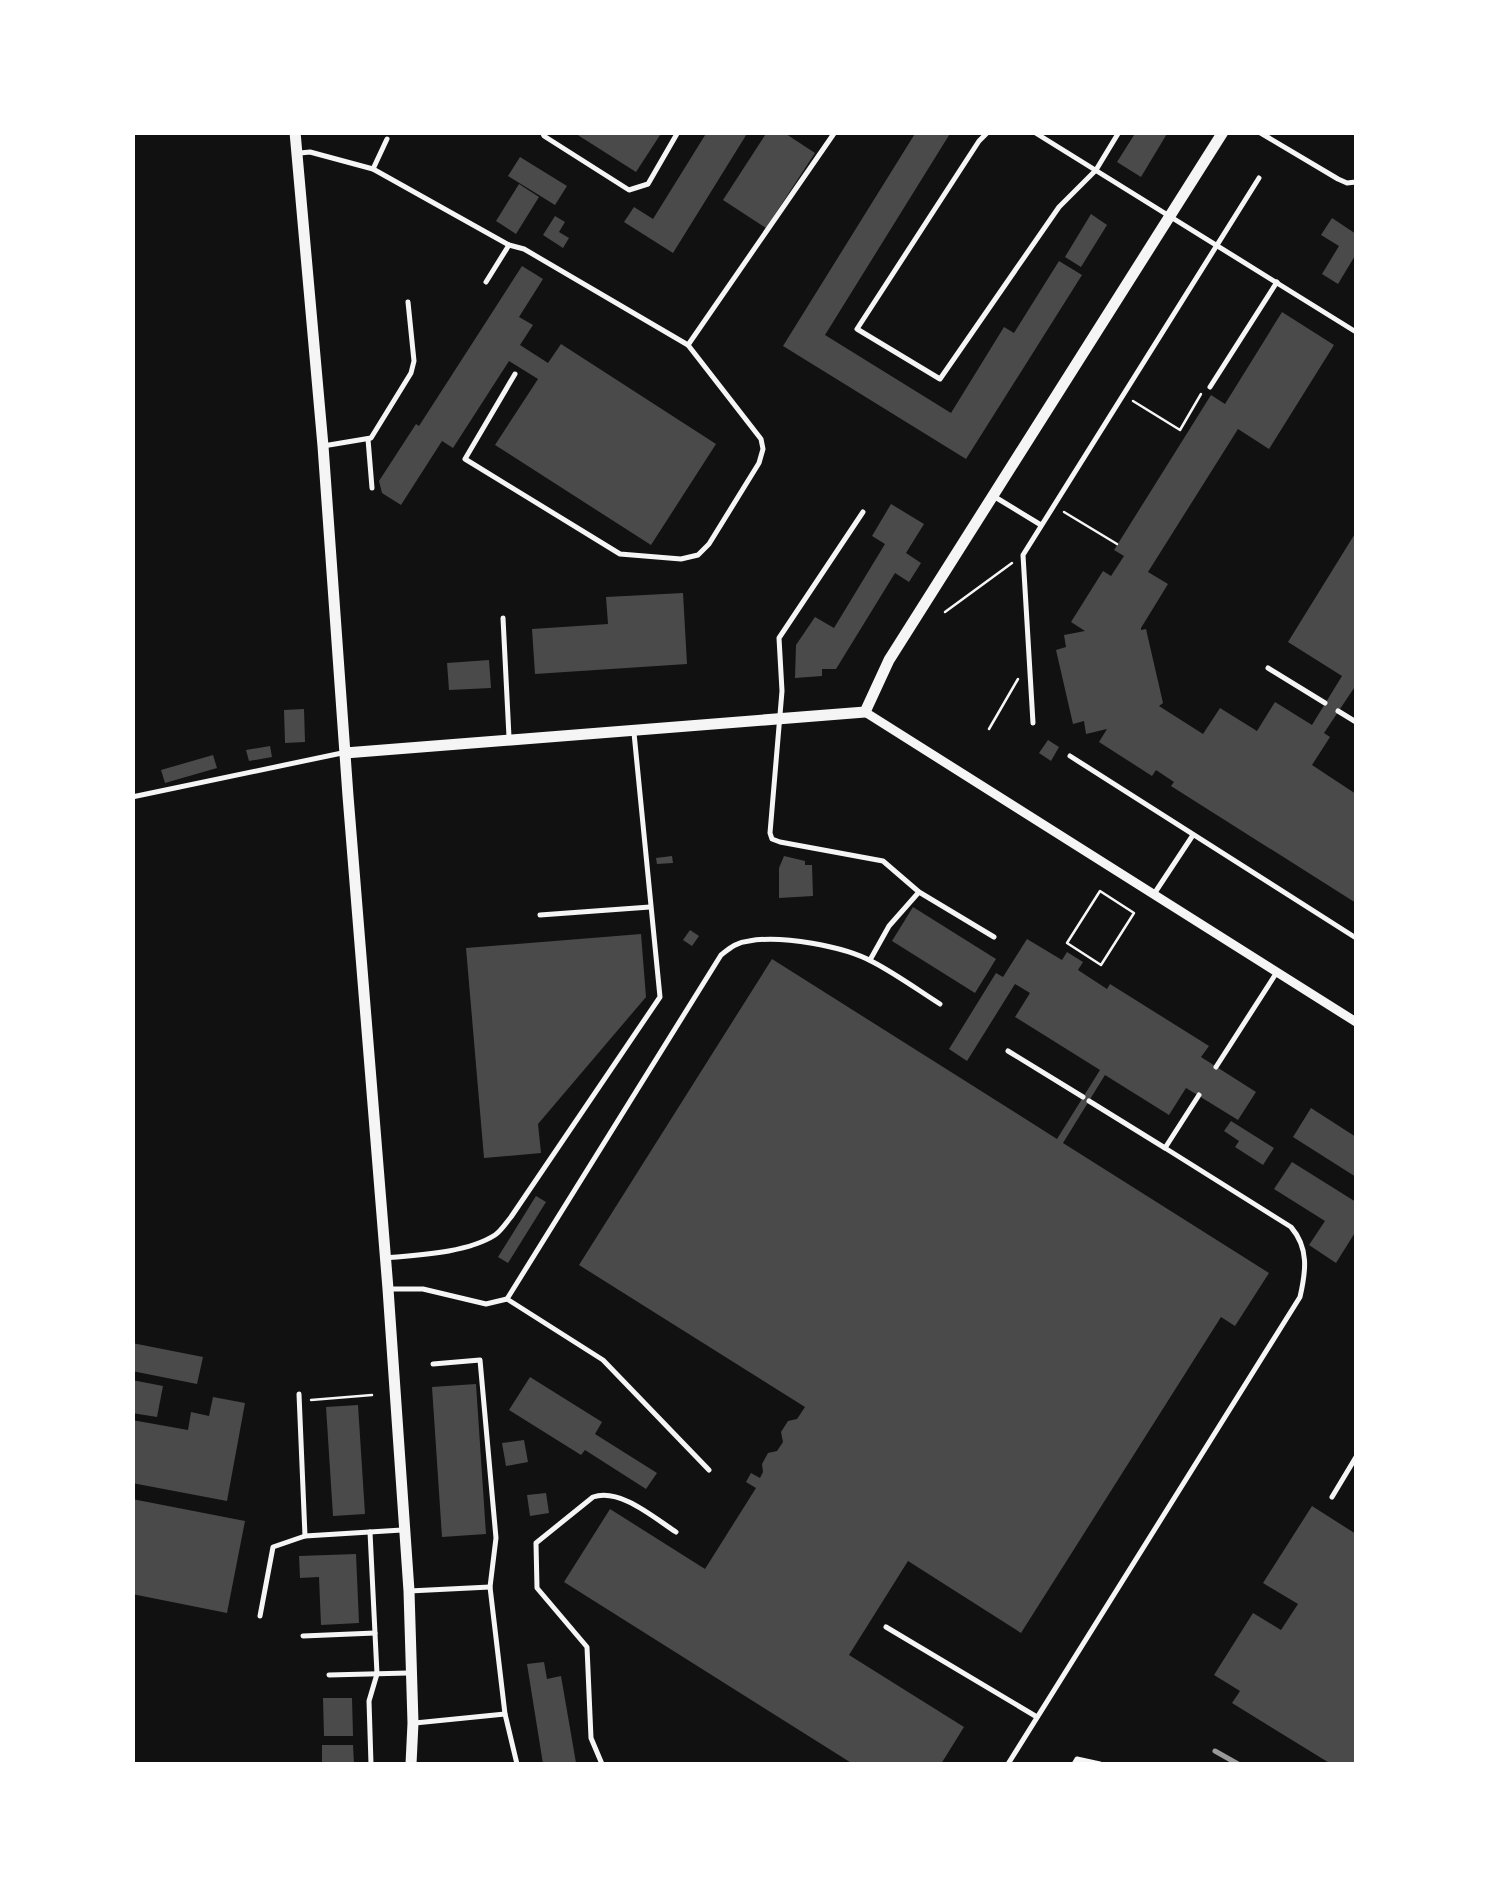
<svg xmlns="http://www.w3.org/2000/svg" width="1489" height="1897" font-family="Mulish,sans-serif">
  <rect width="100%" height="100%" fill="#111"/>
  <g fill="#4a4a4a">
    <path d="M573 132H662L636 172Z"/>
    <path d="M707 132H748L673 253 624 222 634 207 653 219Z"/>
    <path d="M767 132H783L815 153 766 228 723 200Z"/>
    <path d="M916 132H951L825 335 951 413 1004 327 1014 333 1059 261 1082 275 966 459 783 346Z"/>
    <path d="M1136 132H1168L1141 177 1117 162Z"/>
    <path d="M520 157 567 186 555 205 508 176Z"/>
    <path d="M519 184 539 197 516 234 496 221Z"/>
    <path d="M1091 214 1107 225 1081 267 1065 257Z"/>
    <path d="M555 216 565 222 559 232 569 238 563 248 543 235Z"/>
    <path d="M1332 218 1356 234V254L1338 284 1322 274 1339 246 1321 235Z"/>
    <path d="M522 266 543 279 519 317 533 325 520 345 548 363 561 344 716 444 651 545 495 445 538 379 509 361 453 448 442 441 401 505 382 493 379 481 416 424 419 426Z"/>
    <path d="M1282 312 1334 345 1269 449 1238 429 1148 572 1168 584 1141 628V630L1146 629 1163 703 1159 706 1203 734 1220 708 1257 731 1275 702 1312 725 1342 676 1288 642 1356 532V685L1324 733 1330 737 1312 765 1356 794V903L1171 786 1174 782 1156 770 1152 776 1099 742 1107 729 1086 734 1084 721 1073 724 1056 650 1066 647 1064 635 1085 631 1071 622 1103 571 1111 576 1124 556 1114 550 1211 395 1225 404Z"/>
    <path d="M891 504 924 524 906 553 921 563 909 582 895 573 836 669H822V676L795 678 796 645 815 617 834 628 885 544 872 536Z"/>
    <path d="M683 593 687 664 535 674 532 629 608 624 606 597Z"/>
    <path d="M489 660 491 688 449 690 447 663Z"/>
    <path d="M304 709 305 742 285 743 284 710Z"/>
    <path d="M1048 740 1059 747 1051 761 1039 753Z"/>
    <path d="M270 746 272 757 249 761 246 750Z"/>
    <path d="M213 755 217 768 165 783 161 770Z"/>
    <path d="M672 856 673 863 657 864 656 858Z"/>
    <path d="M784 856 805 861V865H812L813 896 779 898V868Z"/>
    <path d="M913 907 996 959 975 993 892 941Z"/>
    <path d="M690 930 699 936 692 946 683 940Z"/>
    <path d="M641 934 646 997 538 1124 541 1153 484 1158 466 948Z"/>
    <path d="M1027 939 1062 960 1067 952 1083 962 1078 970 1107 989 1110 984 1209 1046 1201 1057 1256 1092 1238 1120 1186 1088 1169 1115 1105 1075 1063 1143 1269 1273 1235 1326 1221 1317 1021 1633 908 1561 849 1655 964 1727 941 1764H853L564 1582 610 1509 705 1569 756 1488 746 1482 751 1473 760 1478 763 1472 762 1464 768 1453 777 1451 783 1442 781 1432 788 1421 797 1419 805 1407 579 1265 772 959 1057 1139 1100 1070 1015 1017 1030 993 1015 984 967 1061 949 1049 996 973 1003 977Z"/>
    <path d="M1311 1108 1356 1137V1177L1293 1137Z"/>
    <path d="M1231 1121 1274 1148 1263 1165 1235 1147 1239 1141 1224 1131Z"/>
    <path d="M1292 1162 1356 1202V1231L1336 1263 1309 1245 1325 1221 1274 1189Z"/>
    <path d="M536 1196 546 1202 508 1263 498 1257Z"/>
    <path d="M132 1343 203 1357 197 1384 132 1371Z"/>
    <path d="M530 1377 602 1422 595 1434 657 1473 646 1489 585 1450 581 1455 509 1410Z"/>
    <path d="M132 1380 163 1386 157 1417 132 1413Z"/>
    <path d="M476 1384 486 1534 442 1537 432 1387Z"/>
    <path d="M213 1397 245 1403 227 1501 132 1483V1420L188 1430 191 1412 209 1416Z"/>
    <path d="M358 1405 365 1514 333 1516 326 1407Z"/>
    <path d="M524 1440 528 1462 506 1466 502 1443Z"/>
    <path d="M546 1493 549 1513 530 1516 527 1495Z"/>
    <path d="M132 1499 245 1521 227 1613 132 1594Z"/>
    <path d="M1312 1506 1356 1534V1764H1331L1232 1703 1240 1691 1214 1675 1253 1613 1281 1630 1298 1604 1263 1583Z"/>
    <path d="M356 1554 359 1623 321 1625 319 1577 300 1578 299 1556Z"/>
    <path d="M544 1662 547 1679 561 1676 576 1763 543 1764 527 1664Z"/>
    <path d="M323 1698H352L353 1736H324Z"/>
    <path d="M322 1745H353L354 1764H322Z"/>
  </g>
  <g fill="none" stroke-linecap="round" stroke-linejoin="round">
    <g stroke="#f5f5f5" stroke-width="2.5">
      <path d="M1133 401 1180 430 1201 394"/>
      <path d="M1064 512 1117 544"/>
      <path d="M945 612 1012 563"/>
      <path d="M989 729 1018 679"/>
      <path d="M1100 891 1134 913 1101 965 1067 943Z"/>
      <path d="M311 1400 372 1395"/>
    </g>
    <g stroke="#f5f5f5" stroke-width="5">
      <path d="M542 132 544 136 629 190 648 184 678 132"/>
      <path d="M988 132 979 141 857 329 940 379 1059 207 1096 170 1119 132"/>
      <path d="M1034 132 1356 332"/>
      <path d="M1259 132 1338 179 1347 183 1356 182"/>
      <path d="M300 153 310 152 373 169 509 245 524 249 688 345 835 132"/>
      <path d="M373 169 387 139"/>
      <path d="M486 282 509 245"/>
      <path d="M515 374 465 459 620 554 681 559 698 555 709 544 759 463 763 449 761 439 688 345"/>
      <path d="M1210 387 1277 282"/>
      <path d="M368 439 372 488"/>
      <path d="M323 446 371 438 411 373 414 361 408 302"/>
      <path d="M995 497 1041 525"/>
      <path d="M863 512 779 638 782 691 770 833 772 839 780 842 883 861 919 892 994 937"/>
      <path d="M503 618 509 737"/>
      <path d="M1268 668 1325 703"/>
      <path d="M1338 711 1356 722"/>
      <path d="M1033 723 1023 555 1259 178"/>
      <path d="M1070 756 1356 938"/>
      <path d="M132 797 342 753"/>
      <path d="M1154 894 1193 835"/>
      <path d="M540 915 650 907"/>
      <path d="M870 960 889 926 919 892"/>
      <path d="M1008 1051 1083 1097"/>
      <path d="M1216 1067 1277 972"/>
      <path d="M1089 1101 1165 1148 1199 1095"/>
      <path d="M385 1258C418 1255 467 1253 495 1235 501 1231 506 1223 511 1217L660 997 634 733"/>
      <path d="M388 1289H423L486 1304 507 1299"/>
      <path d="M433 1364 480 1360 496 1538 490 1587 505 1714"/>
      <path d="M709 1470 603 1360 507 1299 721 955C730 948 737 942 749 941 781 935 844 946 873 962 896 974 918 990 940 1004"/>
      <path d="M1332 1497 1356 1457"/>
      <path d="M370 1532 377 1674 369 1701 371 1764"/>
      <path d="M305 1536 402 1530"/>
      <path d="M409 1591 490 1587"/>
      <path d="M260 1616 273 1547 305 1536 299 1394"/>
      <path d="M886 1627 1037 1717"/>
      <path d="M303 1636 375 1633"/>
      <path d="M329 1675 408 1673"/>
      <path d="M415 1723 505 1714 517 1764"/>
      <path d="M602 1764 591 1738 587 1647 537 1588 536 1543 593 1497C620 1488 653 1517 676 1532"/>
      <path d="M1008 1764 1300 1297C1306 1271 1309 1248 1291 1227L1165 1148"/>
      <path d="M1074 1764 1077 1759 1100 1764"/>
    </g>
    <path stroke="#f5f5f5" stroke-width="9" d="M865 712 1356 1022"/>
    <g stroke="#f5f5f5" stroke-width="11">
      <path d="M295 132 323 446 348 796 388 1289 409 1591 413 1723 411 1764"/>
      <path d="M345 753 865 712 889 660 1223 132"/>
    </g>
    <path stroke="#9a9a9a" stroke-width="5" d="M1215 1751 1238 1764"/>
  </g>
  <rect width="1489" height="1897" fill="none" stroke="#ffffff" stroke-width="270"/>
</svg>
